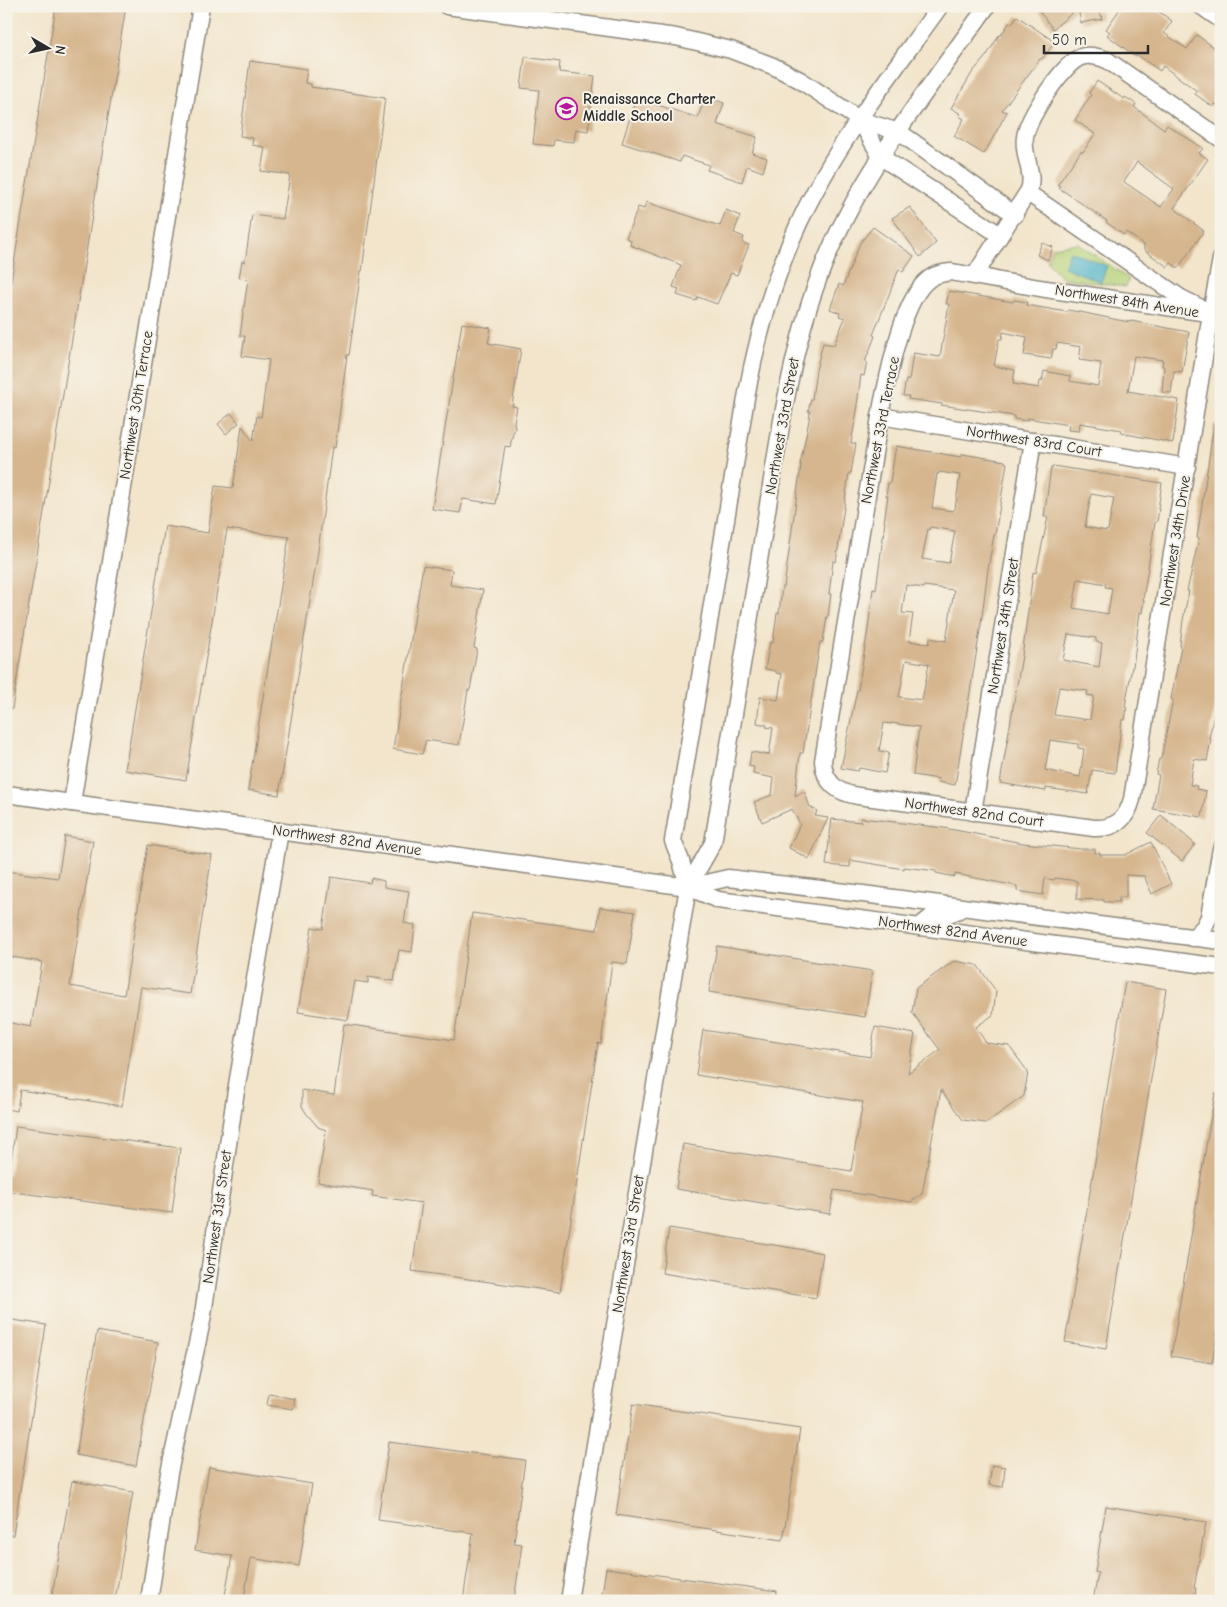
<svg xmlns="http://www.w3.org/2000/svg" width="1227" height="1607" font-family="'Comic Neue',sans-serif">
  <rect width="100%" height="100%" fill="#f7f3e8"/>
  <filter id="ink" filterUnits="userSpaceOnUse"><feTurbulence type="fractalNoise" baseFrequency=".02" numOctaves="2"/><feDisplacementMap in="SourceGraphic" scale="10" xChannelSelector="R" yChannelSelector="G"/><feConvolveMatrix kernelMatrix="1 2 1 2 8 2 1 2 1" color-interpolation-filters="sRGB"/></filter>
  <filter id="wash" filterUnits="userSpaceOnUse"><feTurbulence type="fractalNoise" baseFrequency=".0096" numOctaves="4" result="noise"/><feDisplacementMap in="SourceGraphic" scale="20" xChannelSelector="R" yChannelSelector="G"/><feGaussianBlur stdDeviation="1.12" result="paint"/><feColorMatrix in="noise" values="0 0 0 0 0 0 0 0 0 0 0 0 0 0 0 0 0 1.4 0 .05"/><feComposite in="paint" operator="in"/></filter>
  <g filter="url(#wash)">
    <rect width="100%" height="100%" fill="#f2e5cc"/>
    <path fill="#b4d177" stroke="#707e51" d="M1078 243 1129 279 1126 287 1063 278 1047 262 1053 247Z"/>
    <path fill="#49b0c8" stroke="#3a6e7a" d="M1070 251 1107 266 1101 282 1064 267Z"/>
    <g id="blocks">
      <g fill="#d6b68e" fill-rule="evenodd">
        <path d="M56 6H126L12 709 6 708V312Z"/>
        <path d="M1035 6H1099L1102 19 1081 23 1078 8 1053 29Z"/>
        <path d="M1122 6H1151L1172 21 1164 33 1187 49 1197 35 1219 51 1215 57 1221 60V108L1215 104 1213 107 1195 94 1197 91 1163 66 1160 71 1137 55 1136 57 1107 35 1110 32 1106 29Z"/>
        <path d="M1017 16 1052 40 1051 41 1054 43 1043 58 1040 59 1002 110 1007 112 984 154 954 136 964 119 959 116 961 114 951 108 972 73 987 55 999 35 1000 36 1010 22 1012 24Z"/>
        <path d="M525 57 560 62 559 72 595 76 588 131 576 129 574 142 554 140 553 146 533 144 539 90 521 88Z"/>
        <path d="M250 61 307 69 305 83 311 84V87L385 98 362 271H361L349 355H347L335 448 332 447 318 551 279 795 248 790 289 537 227 529 186 780 125 770 165 526 208 533 215 486 233 488 242 426 253 441 257 416 261 417 269 360 242 356 245 336H240L248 279 239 278 242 261 245 262 252 215 283 219 290 175 261 171 265 147 252 145 253 138 240 136Z"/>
        <path d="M1097 81 1124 99 1125 97 1136 104 1134 107 1164 129 1167 125 1203 148 1199 153 1208 159 1174 208 1204 231 1178 268 1171 263 1168 267 1144 250V245L1126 232 1124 235 1106 222 1107 221 1059 188 1060 186 1058 184 1081 151 1083 152 1095 134 1075 120 1091 95 1089 93ZM1137 162 1174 189 1161 207 1124 182Z"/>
        <path d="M705 96 724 103 717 124 757 137 752 153 767 158 763 172 747 166 742 182 707 170 709 165 682 156 680 162 622 143 636 98 698 118Z"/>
        <path d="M646 202 720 226 726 210 740 216 734 233 744 237 742 243 749 245 737 275 731 273 717 304 698 297 696 301 677 295 679 289 673 287 681 265 630 245 631 240 626 238 638 207 644 209Z"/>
        <path d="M910 207 936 243 920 257 892 218Z"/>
        <path d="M873 227 914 256 903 272 899 269 873 335 875 336 865 362H867L864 376 861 375 857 405H858L851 443 856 444 854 455 851 473H849L836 562 833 561 829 594H831L828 616H827L823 642H820L803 753H800L795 796 804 791 810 807 817 811 815 816 828 818 809 859 789 848 800 824 792 809 762 822 754 802 772 795 774 778 753 774 754 767 749 766 751 752 769 755 773 728 766 727 767 725 757 723 760 697 778 700 782 674 776 673V671L765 669 770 642 773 643 777 613H779L782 587H784L801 465H800L809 420 810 411H808L811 399H812L816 370 823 343 834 345 845 318 839 316 840 313 830 309 839 284 843 286 860 243Z"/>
        <path d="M1042 243 1053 247 1048 260 1037 255Z"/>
        <path d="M949 291 1013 302 1014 300 1027 302 1026 305 1067 312 1068 310 1085 313 1118 320 1130 322 1131 321 1189 332 1182 372 1174 371 1171 393 1162 392 1164 367 1162 366 1163 360 1134 356 1128 391 1179 400 1173 443 1121 433 1122 430 1080 423 1079 431 1068 430 1069 425 1027 418V421L1014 419V416L941 405 942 404 908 399 909 396H903L906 380H909L913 353 940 357 949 304H946ZM1003 332 1027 337 1024 355 1051 359 1053 349H1056L1057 343 1081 347 1079 360 1101 363 1098 386 1070 381V376L1044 371 1042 381H1040L1039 388 1013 384 1015 370 994 366 999 339H1002Z"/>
        <path d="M462 323 491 328 488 343 521 349 512 406 517 407 514 422 515 429 513 433 510 447 505 446 496 504 463 499 460 513 432 509Z"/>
        <path d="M231 413 239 423 226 434 218 424Z"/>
        <path d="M1214 424H1221V667L1217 686H1220L1209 738 1211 739 1207 761 1194 759 1190 785 1197 786 1196 789 1206 791 1202 817 1153 809 1159 775 1156 774 1159 759H1161L1173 700 1171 699 1181 647 1180 646 1183 620 1189 591H1187L1199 538H1197Z"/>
        <path d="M896 446 961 457 962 454 1005 461V463H1007L995 535H994L988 569 981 624 955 785 938 782 939 779 913 775 919 727 891 723V724L884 723 879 751 889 752 885 773 859 768 858 771 841 768 857 690H858L868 629 873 589 876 590 885 522H884L888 496H886L888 483H890ZM939 472 960 475 955 509 953 511 932 508 937 474H939ZM930 527 955 531 949 563 922 559 928 529H930ZM906 585 923 588 924 586 954 590 946 641 930 638 929 644 909 641 913 614 902 613ZM906 660 929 664 922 700 899 697Z"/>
        <path d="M1053 466 1162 483 1158 509H1159L1157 522H1155L1143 600H1144L1142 613 1140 612 1133 667H1132L1125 707 1127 708 1125 720H1122L1115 773 1092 770 1088 794 1046 788V791L1000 783 1023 650 1033 572 1036 573 1048 517H1044L1051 468H1053ZM1091 494 1114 498 1108 530 1107 531 1085 527ZM1078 579 1106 584 1105 587 1112 588 1108 614 1073 608ZM1068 634 1096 638V642L1102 643 1099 667 1063 660ZM1059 687 1088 691 1087 695 1094 696 1090 720 1054 715ZM1050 740 1078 744V748L1084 749 1080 777 1045 770Z"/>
        <path d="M423 566 452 570 450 585 483 590 474 648 477 649 470 690H468L459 745 426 740 422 754 393 749Z"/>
        <path d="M1161 815 1195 844 1182 861 1147 833Z"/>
        <path d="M861 818 944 828 1023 843 1081 849H1095V853H1100V855H1125L1151 842 1171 884 1152 894 1144 876 1126 875V897H1119V902H1104V900L1077 899V881L1055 878 1054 880 1045 878 1043 895 1017 891V886L955 874V877L936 873V871L904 867V869L850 860V867L826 865 832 819 861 822Z"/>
        <path d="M65 836 93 841 70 986 124 995 148 845 212 855 190 994 141 987 122 1106 20 1090 17 1111 6 1109V1022L31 1027 42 962 6 956V871L58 878Z"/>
        <path d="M331 877 370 883 371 878 384 881V887L409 891 404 923 415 925 412 952 399 950 394 981 368 977V983L355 981 348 1020 298 1012 312 927 323 929Z"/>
        <path d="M600 907 635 912 627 964 612 962 601 1044 598 1043 560 1292 412 1271 422 1203 372 1196 373 1191 318 1182 326 1130 318 1127 306 1113 302 1106V1090L334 1095 344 1024 454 1040 472 913 597 930Z"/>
        <path d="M717 946 872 971 865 1017 709 992Z"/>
        <path d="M954 961 977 965 996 991 993 1015 976 1027 986 1043 1009 1046 1028 1072 1024 1096 986 1123 963 1120 941 1090 922 1194 911 1202 834 1190 830 1214 676 1189 683 1144 851 1171 863 1102 696 1075 703 1030 870 1057 875 1027 915 1034 908 1073 940 1050 912 1012 916 988Z"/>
        <path d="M1125 982 1166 989 1106 1349 1065 1342Z"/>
        <path d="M1215 1093H1221V1312L1212 1363 1171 1356Z"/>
        <path d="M16 1126 180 1148 172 1213 6 1191V1174L9 1175Z"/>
        <path d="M669 1228 823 1253 816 1298 662 1273Z"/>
        <path d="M6 1319 46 1325 13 1535H6Z"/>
        <path d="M97 1331 158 1342 136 1466 76 1455Z"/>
        <path d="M269 1394 295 1399 293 1409 267 1405Z"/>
        <path d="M633 1404 800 1429 783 1540 616 1515Z"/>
        <path d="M389 1442 525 1460 514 1543 522 1544 514 1601H463L473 1533 378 1520Z"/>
        <path d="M992 1465 1005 1467 1003 1487 989 1485Z"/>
        <path d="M209 1467 312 1484 299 1566 251 1558 244 1598 225 1595 232 1556 195 1550Z"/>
        <path d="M72 1481 133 1492 115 1601H51Z"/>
        <path d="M1106 1506 1206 1522 1194 1588H1196L1194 1601H1093L1098 1573 1095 1572Z"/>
        <path d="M606 1568 777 1591 776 1601H601Z"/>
      </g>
    </g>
  </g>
  <g filter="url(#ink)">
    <use href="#blocks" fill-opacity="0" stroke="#8e887c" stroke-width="1"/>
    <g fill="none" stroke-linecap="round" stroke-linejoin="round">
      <defs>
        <g id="minor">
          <path d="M447 6 676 37 731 50 773 66 800 80 860 120 899 132 1015 215"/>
          <path d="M1201 6 1221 20"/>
          <path d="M860 120 881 157 1000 235"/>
          <path d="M1028 193 1181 298 1203 309"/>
          <path d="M1221 259 1211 314 1132 799C1127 819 1115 829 1094 828L858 796C838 793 824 783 823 761L882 405C889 373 903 298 929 279 935 274 943 273 951 272 983 277 1014 284 1046 289 1104 298 1163 306 1221 315"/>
          <path d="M975 275 1029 190C1035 172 1022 156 1025 137 1027 119 1063 63 1081 57 1089 54 1099 57 1107 60L1221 139"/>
          <path d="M880 416 1187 467"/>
          <path d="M6 794 688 887 718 900 1221 967"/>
          <path d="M72 803 201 6"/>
          <path d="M973 812 1033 441"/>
          <path d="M688 887 681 861 673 841 746 398C757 337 773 279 799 223 835 145 890 76 940 6"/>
          <path d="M688 887 728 878 863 894 1221 941"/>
          <path d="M919 927 934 915H946L959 910"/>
          <path d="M1193 938 1204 927 1209 917 1221 849"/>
          <path d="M149 1601 169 1473 202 1321 235 1097 280 831"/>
          <path d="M569 1601 688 887 713 843C730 741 747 639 763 536 778 445 789 351 824 264 862 170 929 89 987 6"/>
        </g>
      </defs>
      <use href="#minor" stroke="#8e887c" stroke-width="19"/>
      <use href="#minor" stroke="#fff" stroke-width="16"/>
    </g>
  </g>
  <defs>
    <symbol id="school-ring" viewBox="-11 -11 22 22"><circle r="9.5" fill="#f7f3e8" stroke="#b5179e" stroke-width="1.5"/><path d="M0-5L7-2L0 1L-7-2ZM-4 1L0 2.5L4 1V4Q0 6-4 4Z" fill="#b5179e"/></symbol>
  </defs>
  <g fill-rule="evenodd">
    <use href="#school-ring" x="554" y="96" width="25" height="25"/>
  </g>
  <g text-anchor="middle" stroke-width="4" stroke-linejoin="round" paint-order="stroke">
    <g font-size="15" font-weight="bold" fill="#2b2b2b" stroke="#f7f3e8" text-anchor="start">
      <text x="583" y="104">Renaissance Charter<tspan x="583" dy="17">Middle School</tspan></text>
    </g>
    <g font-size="15" fill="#2b2b2b" stroke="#f7f3e8">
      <text transform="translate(1127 301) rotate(9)" y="5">Northwest 84th Avenue</text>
      <text transform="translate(136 405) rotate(-81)" y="5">Northwest 30th Terrace</text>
      <text transform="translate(782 426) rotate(-80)" y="5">Northwest 33rd Street</text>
      <text transform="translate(880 430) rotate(-79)" y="5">Northwest 33rd Terrace</text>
      <text transform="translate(1034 441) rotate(9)" y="5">Northwest 83rd Court</text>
      <text transform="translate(1175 541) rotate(-81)" y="5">Northwest 34th Drive</text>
      <text transform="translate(1003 626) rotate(-81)" y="5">Northwest 34th Street</text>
      <text transform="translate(974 812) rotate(8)" y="5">Northwest 82nd Court</text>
      <text transform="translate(347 840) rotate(8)" y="5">Northwest 82nd Avenue</text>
      <text transform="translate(953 931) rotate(8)" y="5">Northwest 82nd Avenue</text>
      <text transform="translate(217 1217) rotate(-82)" y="5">Northwest 31st Street</text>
      <text transform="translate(628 1244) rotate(-81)" y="5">Northwest 33rd Street</text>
    </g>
  </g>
  <rect width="1227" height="1607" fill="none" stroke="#f7f3e8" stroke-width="25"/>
  <g transform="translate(48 48) rotate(99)" stroke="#f7f3e8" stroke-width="4" paint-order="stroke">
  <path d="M0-4L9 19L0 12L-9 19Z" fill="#2b2b2b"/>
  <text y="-8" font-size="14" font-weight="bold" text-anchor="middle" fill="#2b2b2b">N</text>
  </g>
  <path d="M1044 45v8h104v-8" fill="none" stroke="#2b2b2b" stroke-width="2.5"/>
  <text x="1052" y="45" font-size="15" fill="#2b2b2b" stroke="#f7f3e8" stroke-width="4" paint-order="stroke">50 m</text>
</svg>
